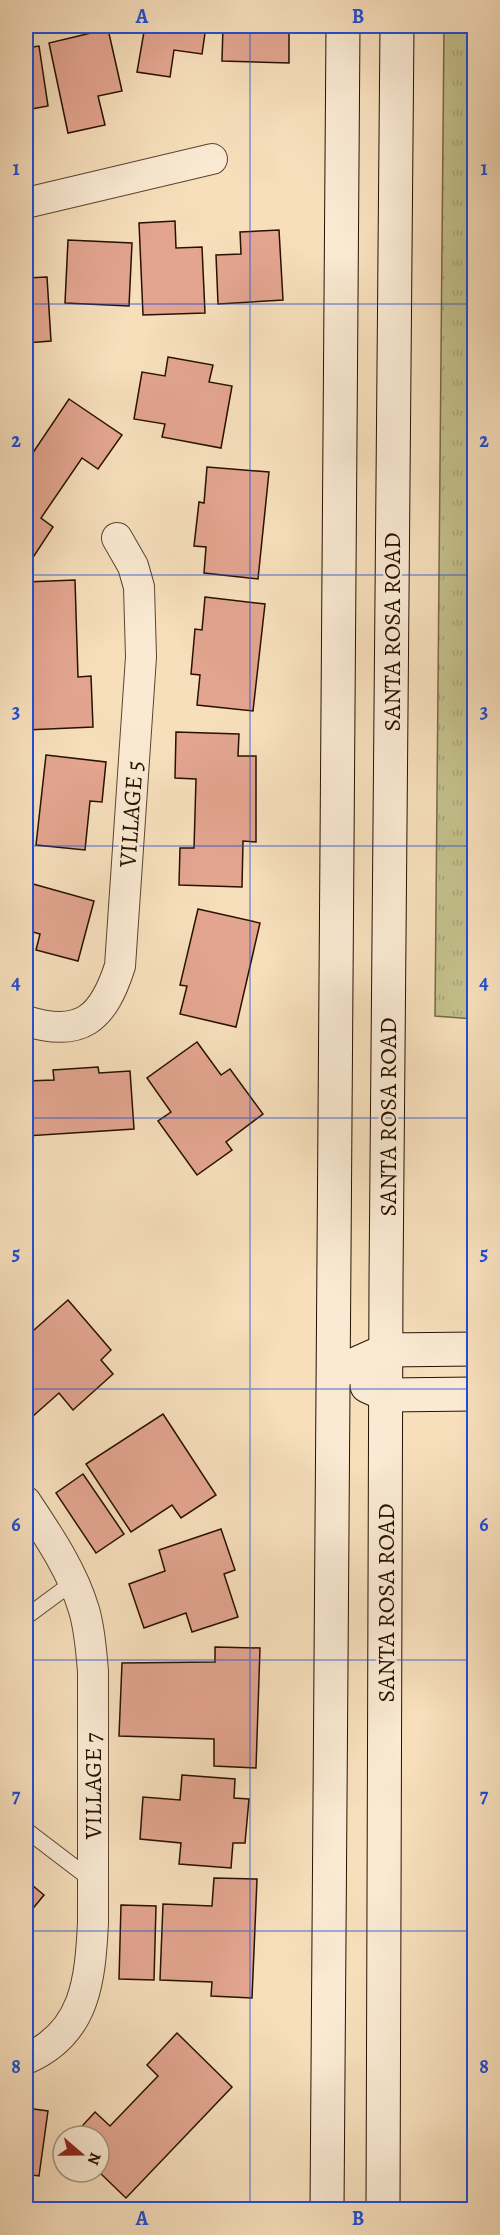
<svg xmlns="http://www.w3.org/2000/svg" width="500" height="2235" font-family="Alegreya,serif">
  <defs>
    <pattern id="park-tufts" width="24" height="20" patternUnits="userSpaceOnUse" patternTransform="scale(1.5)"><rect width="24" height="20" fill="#c4c08c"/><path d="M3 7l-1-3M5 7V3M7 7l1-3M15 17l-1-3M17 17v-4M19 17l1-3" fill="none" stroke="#a8a477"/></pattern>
  </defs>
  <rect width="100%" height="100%" fill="#f7dfbc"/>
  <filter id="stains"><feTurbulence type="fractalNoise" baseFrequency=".00333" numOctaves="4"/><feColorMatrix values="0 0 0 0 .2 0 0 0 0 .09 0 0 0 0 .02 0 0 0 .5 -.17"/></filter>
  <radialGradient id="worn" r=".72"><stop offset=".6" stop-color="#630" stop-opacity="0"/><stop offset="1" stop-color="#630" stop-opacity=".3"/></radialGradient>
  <path fill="url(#park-tufts)" stroke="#766846" stroke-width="1.5" d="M444 26H474V1019L435 1016Z"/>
  <g fill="#e3a590" stroke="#281100" stroke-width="1.5">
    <path d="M145 26H206L202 54 174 50 170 77 137 72Z"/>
    <path d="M223 26H289V63L222 61Z"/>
    <path d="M108 29 122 91 98 96 105 125 68 133 49 43Z"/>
    <path d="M39 46 48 106 26 110V48Z"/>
    <path d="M175 221 176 248 202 247 205 313 143 315 139 223Z"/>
    <path d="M279 230 283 300 218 304 216 255 241 254 240 232Z"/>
    <path d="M68 240 132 243 129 306 65 303Z"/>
    <path d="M47 277 51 341 26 343V278Z"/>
    <path d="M168 357 213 365 209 382 232 386 221 448 162 437 165 424 134 419 142 372 165 376Z"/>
    <path d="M69 399 122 435 98 469 82 458 41 518 53 527 32 559 26 555V463Z"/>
    <path d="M207 467 269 472 258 579 204 573 206 547 194 546 199 502 204 503Z"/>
    <path d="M75 580 78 677 91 676 93 727 26 730V582Z"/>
    <path d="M205 597 265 604 253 711 197 705 200 675 191 674 195 629 202 630Z"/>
    <path d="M176 732 239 734 238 756H256V842L243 841 242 887 179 885 180 848H194L196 779 175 778Z"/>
    <path d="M46 755 106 762 102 802 90 801 85 850 36 845Z"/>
    <path d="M26 882 94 901 78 961 36 950 40 934 26 930Z"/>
    <path d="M198 909 260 923 236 1027 180 1014 187 986 180 985Z"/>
    <path d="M197 1042 221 1075 230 1069 263 1114 226 1142 232 1150 197 1175 158 1121 171 1112 147 1078Z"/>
    <path d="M98 1067 99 1073 130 1071 134 1129 26 1136V1081L54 1080 53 1070Z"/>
    <path d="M68 1300 111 1350 101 1360 113 1374 73 1410 59 1393 32 1417 26 1410V1361L30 1357 26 1352V1337Z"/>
    <path d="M163 1414 216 1495 181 1518 172 1505 131 1532 86 1464Z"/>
    <path d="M83 1474 124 1534 96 1553 56 1493Z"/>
    <path d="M221 1529 235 1570 224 1574 238 1617 192 1632 186 1613 144 1628 129 1584 165 1571 159 1550Z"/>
    <path d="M215 1647 260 1648 256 1768 214 1766V1739L119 1736 122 1663 215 1662Z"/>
    <path d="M182 1775 235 1779 234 1798 249 1799 245 1843H233L231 1868 179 1864 181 1843 140 1839 143 1797 180 1800Z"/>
    <path d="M214 1878 257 1879 252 1998 211 1996 212 1982 160 1980 163 1904 212 1906Z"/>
    <path d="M26 1880 44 1895 26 1917Z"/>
    <path d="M121 1905 156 1906 154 1980 119 1979Z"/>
    <path d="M177 2033 232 2087 126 2198 99 2172V2136H73L95 2112 110 2126 158 2076 147 2065Z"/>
    <path d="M26 2108 48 2111 39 2176 26 2174Z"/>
  </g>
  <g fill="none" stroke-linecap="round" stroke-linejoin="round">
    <defs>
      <g id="lane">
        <path d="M26 1617 72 1583"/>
        <path d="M26 1830 93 1881"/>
      </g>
      <g id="street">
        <path d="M26 203 212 159"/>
        <path d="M26 1021C81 1038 103 1019 120 966L141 657 139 587 133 566 117 538"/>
        <path d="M26 1502C48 1535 73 1572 84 1610 90 1630 91 1650 93 1671V1923C90 1980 86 2033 26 2059"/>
      </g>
      <g id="secondary">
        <path d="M335 1373 387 1350 474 1349"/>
        <path d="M367 1386 387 1395 474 1394"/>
        <path d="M327 2210 343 26"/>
        <path d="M383 2210 386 1281 397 26"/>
      </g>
    </defs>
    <use href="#lane" stroke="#5c442f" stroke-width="17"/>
    <use href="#street" stroke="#5c442f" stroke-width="32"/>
    <use href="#secondary" stroke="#281100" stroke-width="35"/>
    <use href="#lane" stroke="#faead3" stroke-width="15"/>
    <use href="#street" stroke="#faead3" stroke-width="30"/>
    <use href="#secondary" stroke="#faead3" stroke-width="33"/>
  </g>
  <path fill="none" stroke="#1d4ed8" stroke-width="1.5" stroke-opacity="0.55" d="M250 26V2210M26 304H474M26 575H474M26 846H474M26 1118H474M26 1389H474M26 1660H474M26 1931H474"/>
  <g text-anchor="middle" stroke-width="5" stroke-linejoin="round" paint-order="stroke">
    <g font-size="24" fill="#281100" stroke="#faead3">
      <text transform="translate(392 632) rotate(-90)" y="8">SANTA ROSA ROAD</text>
      <text transform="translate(131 814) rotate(-86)" y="8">VILLAGE 5</text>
      <text transform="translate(388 1117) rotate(-90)" y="8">SANTA ROSA ROAD</text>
      <text transform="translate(386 1603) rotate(-90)" y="8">SANTA ROSA ROAD</text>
      <text transform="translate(93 1786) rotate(-90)" y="8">VILLAGE 7</text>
    </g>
  </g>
  <rect width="500" height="2235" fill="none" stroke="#f7dfbc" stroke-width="66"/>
  <g transform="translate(81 2154) rotate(110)"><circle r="28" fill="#faead3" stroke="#a6937f" stroke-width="1.5"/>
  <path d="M0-4.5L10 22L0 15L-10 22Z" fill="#8f2418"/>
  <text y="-9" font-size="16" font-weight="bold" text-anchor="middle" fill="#281100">N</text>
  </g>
  <rect x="33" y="33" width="434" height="2169" fill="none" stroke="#1d4ed8" stroke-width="2"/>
  <g font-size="20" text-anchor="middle" font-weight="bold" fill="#1d4ed8">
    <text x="142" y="23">A</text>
    <text x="358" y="23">B</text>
    <text x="16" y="175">1</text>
    <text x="484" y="175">1</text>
    <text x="16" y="447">2</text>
    <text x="484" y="447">2</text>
    <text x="16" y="718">3</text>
    <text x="484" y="718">3</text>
    <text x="16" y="989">4</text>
    <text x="484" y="989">4</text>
    <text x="16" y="1260">5</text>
    <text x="484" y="1260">5</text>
    <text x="16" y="1531">6</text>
    <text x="484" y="1531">6</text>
    <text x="16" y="1802">7</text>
    <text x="484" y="1802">7</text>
    <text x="16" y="2073">8</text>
    <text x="484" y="2073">8</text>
    <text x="142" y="2225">A</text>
    <text x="358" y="2225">B</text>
  </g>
  <rect width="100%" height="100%" filter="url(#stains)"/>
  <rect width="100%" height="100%" fill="url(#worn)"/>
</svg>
